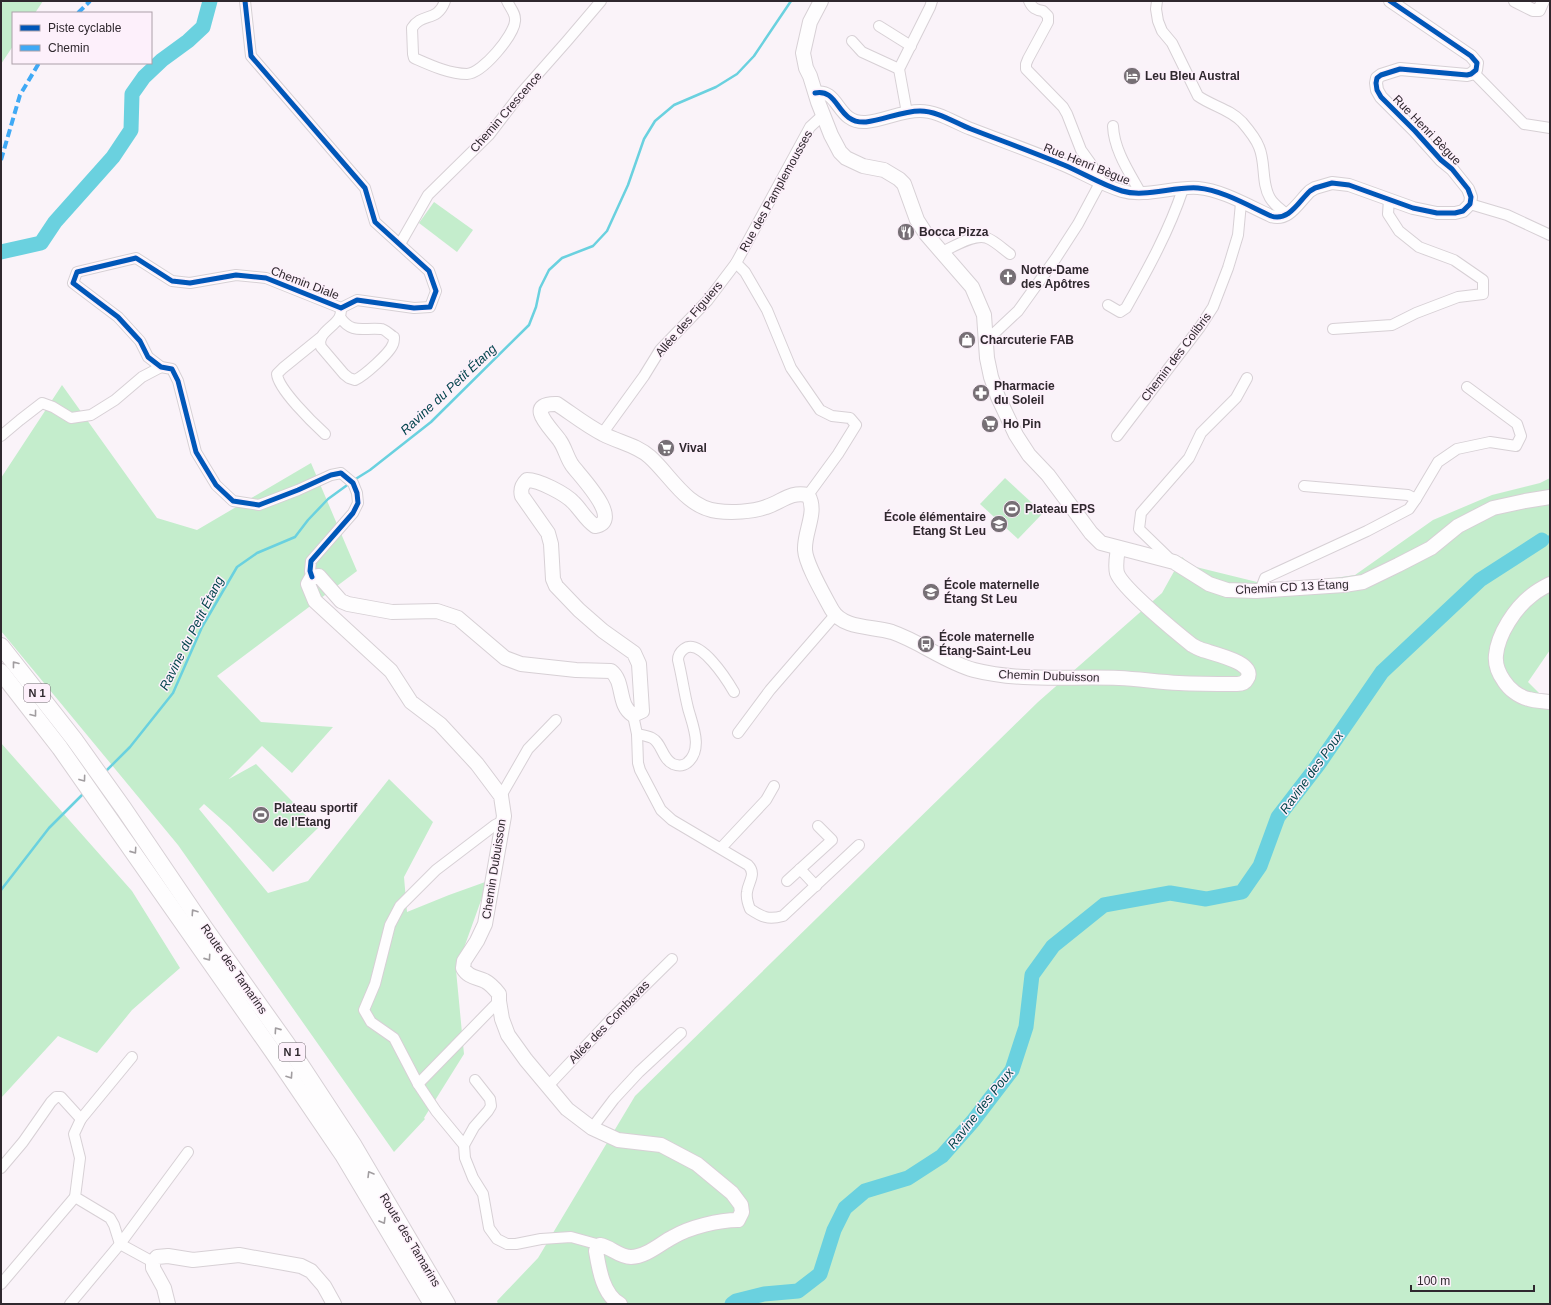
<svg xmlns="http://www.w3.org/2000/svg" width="1551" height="1305" font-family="Arial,sans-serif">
  <rect width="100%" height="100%" fill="#faf3f9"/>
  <g fill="#c4edcc">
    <path d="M6 1H43L35 13H13V46L1 64V3Z"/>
    <path d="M434 202 473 230 457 252 419 223Z"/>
    <path d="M62 385 157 518 197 530 311 463 357 571 217 676 261 722 333 727 292 773 262 746 229 779 256 764 318 828 273 872 230 827 204 804 199 809 268 893 308 881 389 779 433 822 404 877 407 912 449 895 488 881 456 970 464 1054 424 1118 425 1119 394 1152 178 845 1 631V478Z"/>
    <path d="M1005 478 1043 513 1018 539 980 504Z"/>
    <path d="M1550 478V650L1528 682 1550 704V1304H498L497 1301 538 1258 635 1096 1038 702 1162 593 1182 557 1192 566 1261 583 1321 580 1355 575 1433 520 1492 495 1540 483Z"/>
    <path d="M1 743 132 891 180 968 132 1010 97 1053 58 1036 1 1098Z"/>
  </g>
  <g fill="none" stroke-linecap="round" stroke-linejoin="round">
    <g stroke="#6ad1df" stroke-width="2.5">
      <path d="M354 480 370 470 431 422 529 325 536 307 540 288 549 270 562 258 593 246 607 231 628 185 644 139 655 121 674 105 716 87 737 74 754 56 791 1"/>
      <path d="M1542 540 1550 536"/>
      <path d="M105 772 130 747 173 693 202 627 237 567 257 553 295 537 308 520 328 499 350 483"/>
      <path d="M1 890 49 828 84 793"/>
    </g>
    <g stroke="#6ad1df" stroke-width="15">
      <path d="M1 252 41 243 55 222 113 157 131 130 132 94 144 77 162 60 188 41 203 27 210 1"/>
      <path d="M732 1304 736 1301 764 1294 798 1291 820 1274 834 1230 845 1208 865 1191 908 1178 942 1156 973 1121 1012 1070 1026 1027 1032 975 1053 946 1104 905 1170 893 1206 899 1242 892 1260 866 1278 817 1318 765 1382 672 1480 580 1542 540"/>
    </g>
    <defs>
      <g id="minor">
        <path d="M245 1 251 56 365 188 375 222 429 271 436 291 430 307 414 308 357 300 341 308 266 278 236 275 190 283 172 281 136 258 77 272 73 283 118 317 140 341 148 357 161 367 172 369 178 381 196 452 216 485 233 501 259 505 298 490 331 475 341 473 353 483 357 493 358 503 353 513 311 561 310 571 312 577"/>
        <path d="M445 1C437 23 422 12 412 28L413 54 414 58C430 65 449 74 467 74 483 73 514 35 515 21 516 13 510 8 507 1"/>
        <path d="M1157 1 1156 9 1158 21 1162 31 1172 43 1198 96C1212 106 1230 109 1242 122 1248 129 1256 139 1259 147 1266 163 1261 183 1270 198 1274 205 1281 209 1287 215"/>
        <path d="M879 26 911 46"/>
        <path d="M852 41 862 52 899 69"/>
        <path d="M1474 73 1524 124 1550 128"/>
        <path d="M907 113 899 69 930 7 932 1"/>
        <path d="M1113 126C1114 150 1129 172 1140 192"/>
        <path d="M1470 204 1507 215 1550 235"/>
        <path d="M400 244 428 195 489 135 522 92 567 41 601 1"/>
        <path d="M942 252C953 247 975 233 987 238 995 241 1003 249 1010 254"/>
        <path d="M1108 305 1120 312 1126 308C1148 269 1169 231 1183 189"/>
        <path d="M340 317C352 335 364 327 381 329 385 329 390 335 394 337 394 339 394 342 393 344 390 353 364 376 355 380L349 378 344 374 321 347C316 334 333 328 339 318 341 315 341 311 341 308"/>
        <path d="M1333 329 1392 325 1416 313 1458 297 1483 294V280L1454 260 1419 247 1399 231 1388 214 1389 199"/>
        <path d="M320 338 283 368 277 374C278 389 313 423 325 434"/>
        <path d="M986 341 1018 311 1056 258 1078 224 1101 181 1091 164 1081 150 1067 114 1063 107 1026 69V64L1028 59 1048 22V16L1043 11C1036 10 1032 8 1029 1"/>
        <path d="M602 434 644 376 660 350 708 300 736 263"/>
        <path d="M1 436 20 420 42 403 53 407 71 418 91 415 115 400 142 377 161 367"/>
        <path d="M1117 436 1200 327 1213 307 1228 268 1238 235 1241 203"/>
        <path d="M808 495 838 454 856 425 850 418 832 416 820 410 791 368 767 310 745 272 736 263 810 127 823 115"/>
        <path d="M1416 499 1438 462 1457 449 1490 442 1516 446 1521 436 1517 424 1467 387"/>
        <path d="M1171 560 1139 529 1141 513 1189 458 1201 433 1236 398 1247 378"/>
        <path d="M1260 591 1265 578 1367 531 1409 509 1416 499 1408 495 1304 486"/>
        <path d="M633 715 637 734 638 763 640 770 661 810 672 820 748 865C757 874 748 882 747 892 746 898 748 904 750 909 762 917 768 920 783 916L859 845"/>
        <path d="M738 733 770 690 835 615"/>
        <path d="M637 734C642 735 648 736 652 738 662 743 662 759 673 764 678 766 683 766 687 763 704 749 692 724 688 708 684 692 682 676 678 660 678 655 680 652 684 649 700 637 727 680 734 692"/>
        <path d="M501 796 528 749 556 720"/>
        <path d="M503 821 495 825 436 870 400 906 390 925 375 984 364 1010 371 1022 394 1038 418 1084 436 1111 464 1145 465 1158 473 1178 483 1194 489 1228 497 1239 507 1244H516L541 1239 571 1237 600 1245"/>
        <path d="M721 848 766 800 774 786"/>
        <path d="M800 869 816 886"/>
        <path d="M787 881 832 840 818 826"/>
        <path d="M132 1057 81 1119 74 1134 80 1158 75 1197 110 1218 114 1225 120 1244 153 1262"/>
        <path d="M418 1084 499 1001"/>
        <path d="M548 1086 613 1017 672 959"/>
        <path d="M592 1128 614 1099 639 1072 681 1033"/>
        <path d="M464 1145 474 1127 488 1111 491 1106 490 1099 475 1080"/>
        <path d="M1 1168 23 1142 51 1102 56 1097H61L81 1119"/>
        <path d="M1 1284 75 1197"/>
        <path d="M70 1304 120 1244 188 1152"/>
      </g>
      <g id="tertiary">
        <path d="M1515 1 1533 10H1539L1543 1"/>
        <path d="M815 93C840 88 836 124 866 122 884 120 902 111 920 111 938 111 955 123 971 129 1002 141 1033 152 1064 165 1083 173 1102 185 1122 191 1145 198 1174 186 1198 188 1222 190 1249 206 1271 216 1289 222 1299 201 1310 191L1315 188 1332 183 1349 185 1413 208 1437 213H1455L1463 211 1470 204 1471 197 1468 189 1452 169 1441 160 1415 131 1381 97 1377 90 1376 83 1377 78 1381 75 1400 69 1467 75 1471 74 1476 70 1477 63 1471 56 1390 1"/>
      </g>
      <g id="secondary">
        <path d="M821 1 810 22 803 53 806 68 810 76 818 102 831 135 840 152 846 158 863 166 884 170 899 179 904 184 917 220 926 234 972 287 984 315 987 358 991 377 998 397 1016 435 1029 455 1048 475 1091 533 1101 543 1174 562 1209 584 1227 590 1256 591 1344 585 1363 582 1398 565 1431 548 1458 526 1493 508 1525 501 1550 497"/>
        <path d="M1550 584C1544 587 1537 591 1532 595 1515 608 1498 634 1496 655 1495 664 1499 674 1504 681 1509 689 1519 697 1529 699 1535 701 1543 701 1550 702"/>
        <path d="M168 1304 164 1288 153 1268V1262L157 1257 168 1256 193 1260 239 1255 301 1266 311 1271 324 1286 334 1304"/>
        <path d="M620 1304C603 1295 599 1269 596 1251L600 1245C611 1247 619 1257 631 1257 646 1257 661 1243 673 1237 690 1227 719 1220 738 1220L742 1212 741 1205 732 1193 697 1164 661 1145 618 1140 592 1128 567 1109 526 1060 508 1035 502 1019 499 1001V994C495 989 491 984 485 981 476 977 468 977 463 968L464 961 477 941 485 924 504 816 501 796 477 764 440 724 411 702 391 671 315 601 308 584 312 577 319 576 341 601 348 604 392 612 437 611 458 618 505 658 521 664 576 670 611 671C625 682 617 705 633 715L642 711 639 664 634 653 603 631 579 610 556 586 553 579 551 544 548 533 522 496C520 489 522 485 527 480 539 480 566 494 574 503 581 510 586 520 595 526 625 521 578 474 572 465 567 458 565 448 560 441 553 430 522 403 557 404 572 414 587 426 603 434 618 442 637 445 650 457 671 476 686 507 717 511 731 513 752 512 766 507 782 502 790 491 808 495 818 512 804 531 805 550 806 565 824 595 832 610 843 629 872 626 892 632 921 642 945 662 974 670 1021 682 1071 676 1119 678 1139 679 1159 682 1179 683 1198 684 1218 684 1237 684 1241 684 1245 683 1247 679 1258 662 1209 653 1200 649 1197 648 1194 646 1192 645 1177 633 1122 588 1117 573 1115 565 1117 556 1118 548"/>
      </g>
      <g id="trunk">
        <path d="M1 646 74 739 124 809 204 927 287 1044 354 1146 447 1304"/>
        <path d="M1 672 60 748 273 1052 343 1155 432 1304"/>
      </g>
    </defs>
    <use href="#minor" stroke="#d7d0d5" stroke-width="12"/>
    <use href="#tertiary" stroke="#d7d0d5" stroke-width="14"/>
    <use href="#secondary" stroke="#d7d0d5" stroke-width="16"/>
    <use href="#trunk" stroke="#d7d0d5" stroke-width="18"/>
    <use href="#minor" stroke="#fefdfe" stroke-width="10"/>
    <use href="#tertiary" stroke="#fefdfe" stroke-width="12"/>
    <use href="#secondary" stroke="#fefdfe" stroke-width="14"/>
    <use href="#trunk" stroke="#fefdfe" stroke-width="16"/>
    <g stroke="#3fa9f5" stroke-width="4" stroke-dasharray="8 4" stroke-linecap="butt">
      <path d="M78 13 90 1"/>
      <path d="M1 160 20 95 39 63"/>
    </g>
    <defs>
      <g id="cycleway">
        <path d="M245 1 251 56 365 188 375 222 429 271 436 291 430 307 414 308 357 300 341 308 266 278 236 275 190 283 172 281 136 258 77 272 73 283 118 317 140 341 148 357 161 367 172 369 178 381 196 452 216 485 233 501 259 505 298 490 331 475 341 473 353 483 357 493 358 503 353 513 311 561 310 571 312 577"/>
        <path d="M815 93C840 88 836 124 866 122 884 120 902 111 920 111 938 111 955 123 971 129 1002 141 1033 152 1064 165 1083 173 1102 185 1122 191 1145 198 1174 186 1198 188 1222 190 1249 206 1271 216 1289 222 1299 201 1310 191L1315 188 1332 183 1349 185 1413 208 1437 213H1455L1463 211 1470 204 1471 197 1468 189 1452 169 1441 160 1415 131 1381 97 1377 90 1376 83 1377 78 1381 75 1400 69 1467 75 1471 74 1476 70 1477 63 1471 56 1390 1"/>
      </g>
    </defs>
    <use href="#cycleway" stroke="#fdf0fb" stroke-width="8"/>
    <use href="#cycleway" stroke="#0057b8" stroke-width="5"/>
  </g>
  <defs><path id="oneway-chevron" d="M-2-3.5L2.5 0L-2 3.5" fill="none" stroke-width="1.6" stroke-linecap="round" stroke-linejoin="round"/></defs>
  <g stroke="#a19da0">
    <use href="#oneway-chevron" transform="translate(15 664) rotate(-128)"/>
    <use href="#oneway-chevron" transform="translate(34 714) rotate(52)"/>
    <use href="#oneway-chevron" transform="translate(83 779) rotate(54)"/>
    <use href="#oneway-chevron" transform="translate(134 851) rotate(55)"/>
    <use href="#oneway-chevron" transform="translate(194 912) rotate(-124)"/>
    <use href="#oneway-chevron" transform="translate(208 958) rotate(55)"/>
    <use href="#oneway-chevron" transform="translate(277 1030) rotate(-125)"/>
    <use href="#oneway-chevron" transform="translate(290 1076) rotate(56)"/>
    <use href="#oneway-chevron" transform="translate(370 1174) rotate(-121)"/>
    <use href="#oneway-chevron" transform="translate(383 1221) rotate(59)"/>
  </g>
  <defs>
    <symbol id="hotel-disc" viewBox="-11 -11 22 22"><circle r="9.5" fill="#766f75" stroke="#fdf0fb"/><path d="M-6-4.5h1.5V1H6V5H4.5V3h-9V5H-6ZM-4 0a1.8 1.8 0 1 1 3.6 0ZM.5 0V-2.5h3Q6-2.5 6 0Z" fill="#fff"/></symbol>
    <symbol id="restaurant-disc" viewBox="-11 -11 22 22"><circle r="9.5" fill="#766f75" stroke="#fdf0fb"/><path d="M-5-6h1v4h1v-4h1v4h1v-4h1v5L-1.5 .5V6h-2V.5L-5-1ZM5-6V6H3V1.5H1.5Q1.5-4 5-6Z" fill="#fff"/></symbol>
    <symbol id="church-disc" viewBox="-11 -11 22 22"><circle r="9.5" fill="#766f75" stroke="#fdf0fb"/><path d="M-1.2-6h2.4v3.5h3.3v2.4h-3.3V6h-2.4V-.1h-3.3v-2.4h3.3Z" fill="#fff"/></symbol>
    <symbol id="shop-disc" viewBox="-11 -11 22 22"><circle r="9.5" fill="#766f75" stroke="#fdf0fb"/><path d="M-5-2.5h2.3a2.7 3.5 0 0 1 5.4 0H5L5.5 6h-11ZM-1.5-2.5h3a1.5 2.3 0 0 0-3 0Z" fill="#fff"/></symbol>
    <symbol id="pharmacy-disc" viewBox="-11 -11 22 22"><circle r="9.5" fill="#766f75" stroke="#fdf0fb"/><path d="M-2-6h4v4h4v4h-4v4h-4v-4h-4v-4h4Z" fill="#fff"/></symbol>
    <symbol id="supermarket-disc" viewBox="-11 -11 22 22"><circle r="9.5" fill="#766f75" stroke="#fdf0fb"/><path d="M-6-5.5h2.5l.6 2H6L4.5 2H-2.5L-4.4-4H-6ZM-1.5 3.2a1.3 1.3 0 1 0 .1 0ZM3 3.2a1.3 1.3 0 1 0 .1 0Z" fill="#fff"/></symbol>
    <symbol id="stadium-disc" viewBox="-11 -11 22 22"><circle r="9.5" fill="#766f75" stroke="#fdf0fb"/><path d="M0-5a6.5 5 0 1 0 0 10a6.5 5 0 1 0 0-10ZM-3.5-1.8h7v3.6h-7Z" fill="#fff"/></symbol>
    <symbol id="school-disc" viewBox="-11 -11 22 22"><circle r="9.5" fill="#766f75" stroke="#fdf0fb"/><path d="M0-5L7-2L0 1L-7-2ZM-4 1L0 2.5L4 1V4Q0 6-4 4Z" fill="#fff"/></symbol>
    <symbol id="bus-disc" viewBox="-11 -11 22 22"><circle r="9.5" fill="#766f75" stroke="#fdf0fb"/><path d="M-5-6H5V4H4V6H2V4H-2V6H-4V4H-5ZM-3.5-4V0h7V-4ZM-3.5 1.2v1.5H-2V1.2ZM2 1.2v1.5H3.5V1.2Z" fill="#fff"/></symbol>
  </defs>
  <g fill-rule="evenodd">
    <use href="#hotel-disc" x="1122" y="66" width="20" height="20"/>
    <use href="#restaurant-disc" x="896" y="222" width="20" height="20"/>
    <use href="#church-disc" x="998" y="267" width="20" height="20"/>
    <use href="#shop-disc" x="957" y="330" width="20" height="20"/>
    <use href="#pharmacy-disc" x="971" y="383" width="20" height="20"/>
    <use href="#supermarket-disc" x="980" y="414" width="20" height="20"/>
    <use href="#supermarket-disc" x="656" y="438" width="20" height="20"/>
    <use href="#stadium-disc" x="1002" y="499" width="20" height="20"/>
    <use href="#school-disc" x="989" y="514" width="20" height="20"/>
    <use href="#school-disc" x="921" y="582" width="20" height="20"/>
    <use href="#bus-disc" x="916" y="634" width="20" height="20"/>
    <use href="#stadium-disc" x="251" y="805" width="20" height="20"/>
  </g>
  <g text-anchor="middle" stroke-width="3" stroke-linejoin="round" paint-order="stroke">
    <g fill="#fdf0fb" stroke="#6d646c" stroke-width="1">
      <rect x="24" y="684" width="26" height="18" rx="3"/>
      <rect x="279" y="1043" width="26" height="18" rx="3"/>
    </g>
    <g font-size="11" font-weight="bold" fill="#2f282e">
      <text x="37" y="697">N 1</text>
      <text x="292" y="1056">N 1</text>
    </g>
    <g font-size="12" font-weight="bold" fill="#2f282e" stroke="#fdf0fb" text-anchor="start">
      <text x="1145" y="80">Leu Bleu Austral</text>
      <text x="919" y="236">Bocca Pizza</text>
      <text x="1021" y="274">Notre-Dame<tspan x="1021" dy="14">des Apôtres</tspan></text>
      <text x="980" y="344">Charcuterie FAB</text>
      <text x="994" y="390">Pharmacie<tspan x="994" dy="14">du Soleil</tspan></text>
      <text x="1003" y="428">Ho Pin</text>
      <text x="679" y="452">Vival</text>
      <text x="1025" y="513">Plateau EPS</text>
      <text x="986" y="521" text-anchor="end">École élémentaire<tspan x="986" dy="14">Etang St Leu</tspan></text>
      <text x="944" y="589">École maternelle<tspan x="944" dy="14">Étang St Leu</tspan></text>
      <text x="939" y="641">École maternelle<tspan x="939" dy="14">Étang-Saint-Leu</tspan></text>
      <text x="274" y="812">Plateau sportif<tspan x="274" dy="14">de l'Etang</tspan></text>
    </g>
    <g font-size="12" fill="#2f282e" stroke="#fdf0fb">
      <text transform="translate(506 112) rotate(-49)" y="4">Chemin Crescence</text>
      <text transform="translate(1427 130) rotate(46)" y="4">Rue Henri Bègue</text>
      <text transform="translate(1087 164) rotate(22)" y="4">Rue Henri Bègue</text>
      <text transform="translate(776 191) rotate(-61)" y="4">Rue des Pamplemousses</text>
      <text transform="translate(305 283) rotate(21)" y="4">Chemin Diale</text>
      <text transform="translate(689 319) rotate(-49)" y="4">Allée des Figuiers</text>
      <text transform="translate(1176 357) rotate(-53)" y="4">Chemin des Colibris</text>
      <text transform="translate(1292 587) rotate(-3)" y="4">Chemin CD 13 Étang</text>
      <text transform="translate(1049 676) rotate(2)" y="4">Chemin Dubuisson</text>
      <text transform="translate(494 869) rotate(-81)" y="4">Chemin Dubuisson</text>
      <text transform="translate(234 969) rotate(55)" y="4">Route des Tamarins</text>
      <text transform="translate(609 1022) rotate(-46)" y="4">Allée des Combavas</text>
      <text transform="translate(410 1240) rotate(59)" y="4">Route des Tamarins</text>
    </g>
    <g font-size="13" font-style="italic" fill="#05464e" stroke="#fdf0fb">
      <text transform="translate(448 389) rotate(-43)" y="5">Ravine du Petit Étang</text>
      <text transform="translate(191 633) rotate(-63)" y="5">Ravine du Petit Étang</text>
      <text transform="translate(1311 772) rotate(-54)" y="5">Ravine des Poux</text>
      <text transform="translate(980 1108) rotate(-52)" y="5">Ravine des Poux</text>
    </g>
  </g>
  <rect width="1551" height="1305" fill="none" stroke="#2f282e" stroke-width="4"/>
  <rect x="12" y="12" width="140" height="52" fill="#fdf0fb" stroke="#aba0a9"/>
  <rect x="20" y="25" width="20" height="6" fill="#0057b8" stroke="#aba0a9"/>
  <text x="48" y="32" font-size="12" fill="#2f282e">Piste cyclable</text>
  <rect x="20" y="45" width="20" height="6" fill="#3fa9f5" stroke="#aba0a9"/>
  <text x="48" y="52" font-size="12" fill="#2f282e">Chemin</text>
  <path d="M1411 1285v6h123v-6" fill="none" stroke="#2f282e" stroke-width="2"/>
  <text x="1417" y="1285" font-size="12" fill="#2f282e" stroke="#fdf0fb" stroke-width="3" paint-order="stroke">100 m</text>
</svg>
